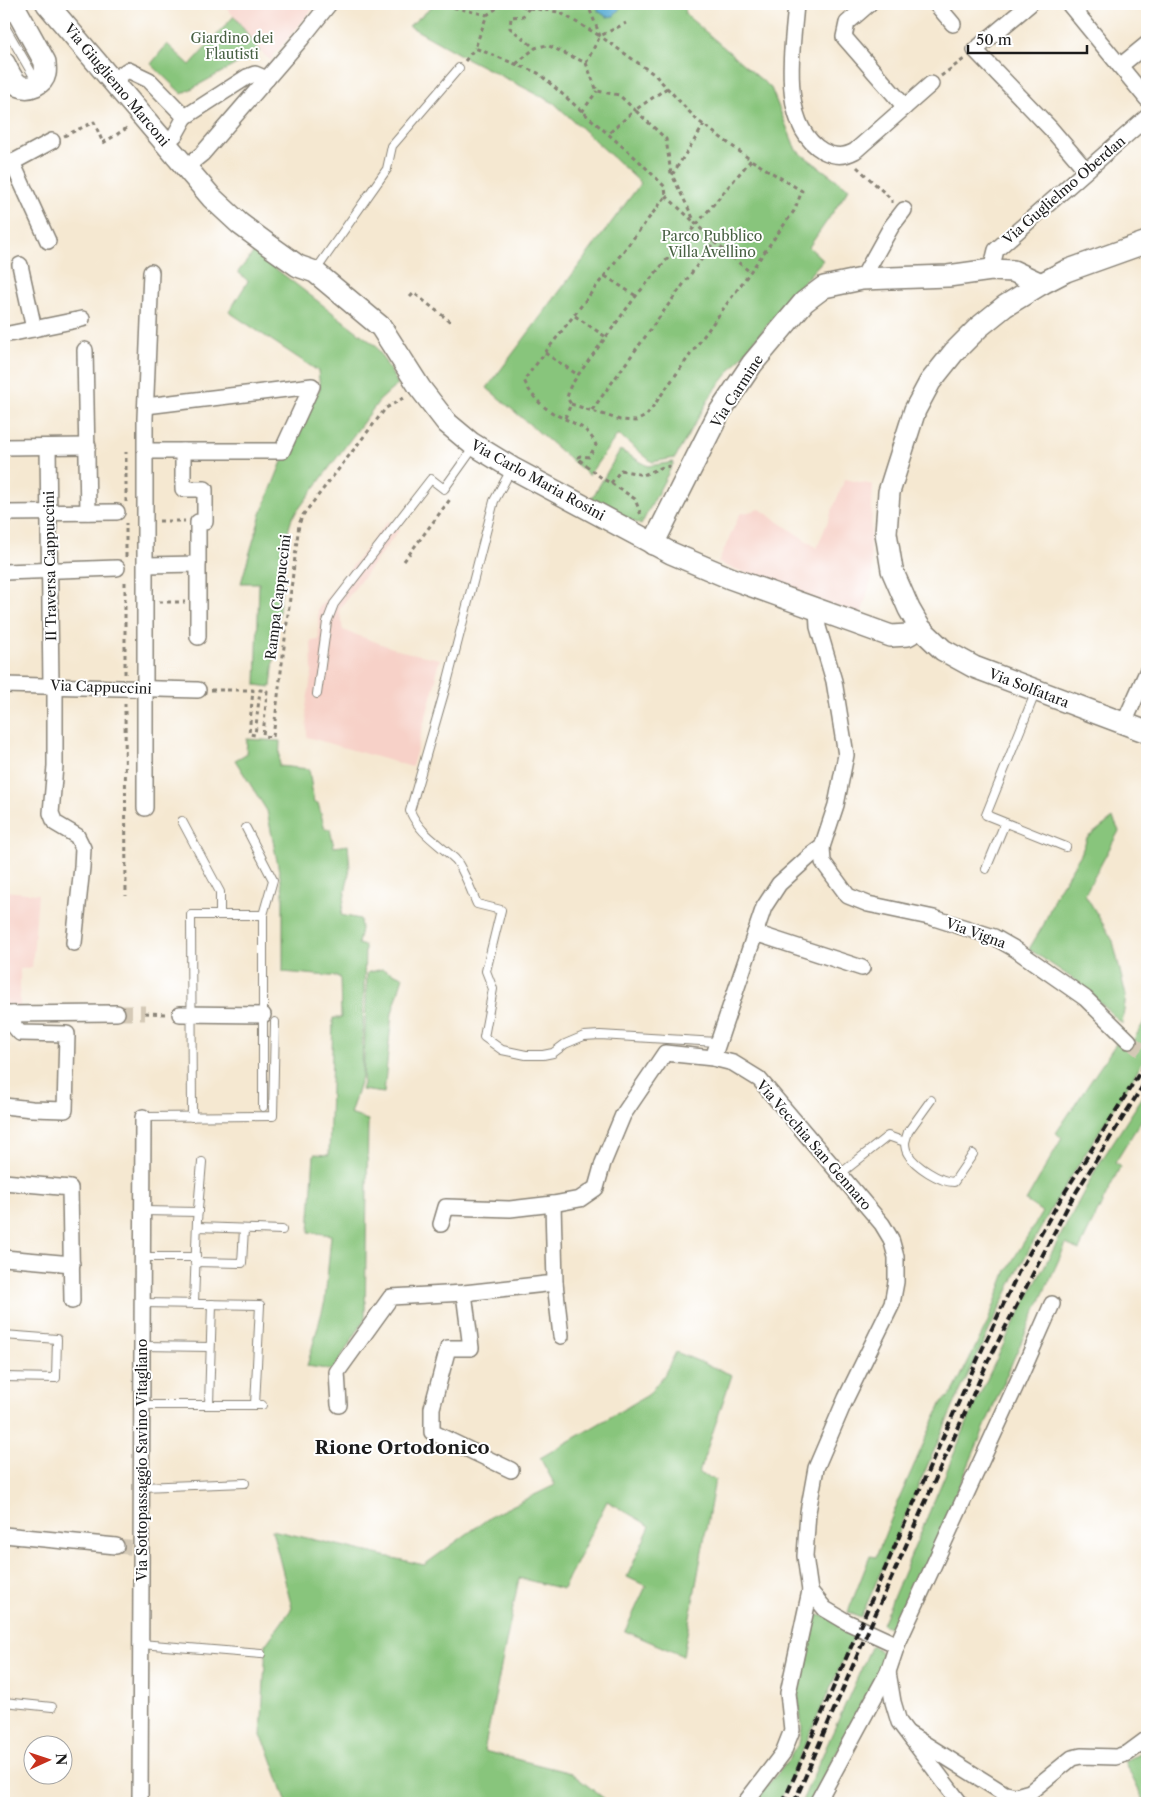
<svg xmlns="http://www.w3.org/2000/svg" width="1151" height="1807" font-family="'Libre Caslon Text',serif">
  <rect width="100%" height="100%" fill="#fff"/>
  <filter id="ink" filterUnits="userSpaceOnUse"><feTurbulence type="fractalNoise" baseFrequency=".02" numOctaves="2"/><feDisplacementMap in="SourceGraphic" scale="10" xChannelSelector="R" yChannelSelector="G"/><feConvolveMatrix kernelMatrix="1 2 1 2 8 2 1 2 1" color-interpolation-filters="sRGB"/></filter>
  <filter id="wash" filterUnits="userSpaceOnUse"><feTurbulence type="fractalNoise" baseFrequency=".0096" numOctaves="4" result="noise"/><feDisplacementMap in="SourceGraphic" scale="20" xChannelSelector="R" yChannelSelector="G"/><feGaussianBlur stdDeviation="1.12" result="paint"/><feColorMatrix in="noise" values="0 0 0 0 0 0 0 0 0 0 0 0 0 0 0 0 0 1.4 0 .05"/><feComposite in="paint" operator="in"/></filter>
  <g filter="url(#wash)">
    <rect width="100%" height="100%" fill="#f5e8d1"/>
    <g fill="#f7d1c8">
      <path d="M224 4H317L275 53 271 61 260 51Z"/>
      <path d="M845 479 873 485 870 547 873 574 861 615 718 563 740 514 760 509 817 548Z"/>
      <path d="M388 521 399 530 339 609 343 630 401 651 440 659 435 675 437 676 412 767 307 737 306 706 312 673 311 641 319 640 318 609Z"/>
      <path d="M4 891 38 894 32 968 20 969V1009H4Z"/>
    </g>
    <g fill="#88c57b" stroke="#52704c">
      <path d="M436 4H686L685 14 771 88 796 150 849 189 809 247 823 260 790 297 713 392 675 458 652 462 618 434 589 475 487 388 641 183 554 103 468 59 409 26Z"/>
      <path d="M234 16 260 51 182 94 151 64 167 44 190 65Z"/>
      <path d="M254 252 376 346 398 384 379 401 292 518 287 535 271 687 256 685 259 583H241L261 514 285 454 320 388 318 371 229 312 248 281 238 272Z"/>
      <path d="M620 450 648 466 674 462 641 525 591 500Z"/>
      <path d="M247 739 280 741 279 766 309 769 314 803H318L325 829H330L334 847 348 845 350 868 341 915 360 919 361 929 358 944 365 946 362 1077 350 1114 368 1120 365 1319 333 1370 307 1366 325 1301 331 1235 309 1232 314 1154 329 1155 333 1018H341L340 977 283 972V891L267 811 235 760 246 754Z"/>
      <path d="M1113 818 1119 831 1085 894 1113 941 1126 996 1122 1024 1082 985 1029 949 1044 924 1055 896 1081 854 1087 838Z"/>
      <path d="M382 969 403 977 392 1013 384 1093 361 1090 363 1083 367 973Z"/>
      <path d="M1147 1017V1055L1053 1206 1017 1272 958 1396 861 1617 848 1612 870 1556 876 1557 899 1499 942 1402 952 1394 987 1324 1007 1270 1042 1212 1026 1201 1062 1138 1056 1133 1117 1042 1128 1049Z"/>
      <path d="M1147 1090V1111L1115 1163 1120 1167 1079 1250 1066 1244 1014 1358 898 1631 882 1624 972 1411 1008 1335 1097 1167Z"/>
      <path d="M676 1352 732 1375 699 1473 715 1480 683 1656 625 1631 646 1586 627 1577 650 1526 607 1501 563 1589 519 1578 484 1751 571 1773 610 1803H287L268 1749 261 1736 266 1644 292 1608 272 1530 424 1565 493 1515 555 1485 540 1458 648 1395 664 1375Z"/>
      <path d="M816 1615 826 1616 856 1631 779 1803H752L784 1766 799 1743 802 1728 796 1682 809 1622Z"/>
      <path d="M872 1645 887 1656 810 1803H801Z"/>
      <path d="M1144 1751 1147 1754V1803H1145L1124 1761Z"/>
    </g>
    <path fill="#59acd4" stroke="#3a6478" d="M598 4H620V8L614 16 607 17 598 11Z"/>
  </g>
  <g filter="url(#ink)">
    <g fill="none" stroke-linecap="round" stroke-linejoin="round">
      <g stroke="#d4c9b6" stroke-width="15" stroke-dasharray="15 8" stroke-linecap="butt">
        <path d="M117 1013H145"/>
        <path d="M1129 1041 1147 1055"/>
        <path d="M116 1546 139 1548"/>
      </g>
      <defs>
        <g id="lane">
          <path d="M4 25 37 82"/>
          <path d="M316 270 387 169 392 146 459 68"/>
          <path d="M511 470 494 501 448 679 410 811C421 835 437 842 455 859 462 866 472 893 477 904L501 910 486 971 493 989 484 1037 502 1050 526 1055H543L553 1053 565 1044 584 1036 600 1035 717 1042"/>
          <path d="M1036 691 986 815 1066 847"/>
          <path d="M317 694 327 622 334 604 431 479 444 489 474 447"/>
          <path d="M182 821 220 892V915H191L192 1117"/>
          <path d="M246 828 273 880 263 915"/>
          <path d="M986 869 1005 823"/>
          <path d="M220 915H263V1107"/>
          <path d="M143 1117 273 1116 275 1022"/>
          <path d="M905 1142 908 1132 931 1100"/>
          <path d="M840 1174 888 1136 905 1142C905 1146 906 1151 908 1154 915 1166 940 1182 954 1182L973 1154"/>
          <path d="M143 1211 198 1212"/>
          <path d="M197 1227 282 1230"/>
          <path d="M143 1257H196"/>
          <path d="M195 1262 242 1263 244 1229"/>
          <path d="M143 1303 260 1305 255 1405"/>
          <path d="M194 1303 197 1221 202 1162"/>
          <path d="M4 1335 57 1339 56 1378 4 1377"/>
          <path d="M143 1346 210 1347"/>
          <path d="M142 1405H262"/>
          <path d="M209 1405 212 1304"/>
          <path d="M142 1487 245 1483"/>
          <path d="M141 1644 261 1654"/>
          <path d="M4 1702 52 1707"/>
        </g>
        <g id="street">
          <path d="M796 4C793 46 778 125 823 151 835 157 844 157 855 151L931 84"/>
          <path d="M869 4 847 23 844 37 905 107"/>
          <path d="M936 4 953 24"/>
          <path d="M1030 4 975 50 1051 129 1086 170"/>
          <path d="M1069 4 1147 99"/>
          <path d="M1120 66 1147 44"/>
          <path d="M113 80 128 70 149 80 185 117 247 77 255 74 267 79"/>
          <path d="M166 143 175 135 185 117"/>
          <path d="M12 162 48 241"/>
          <path d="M4 164 15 161 52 141"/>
          <path d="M186 167 202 154 302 38 329 4"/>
          <path d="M20 265 34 329"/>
          <path d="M991 270 996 250 1147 117"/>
          <path d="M862 279 891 227 904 210"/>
          <path d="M4 335 82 319"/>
          <path d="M85 350 88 512"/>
          <path d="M4 447 88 446"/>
          <path d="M48 447 51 686"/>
          <path d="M146 451H282L312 386 146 406"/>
          <path d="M183 451V489H205V522H198V637"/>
          <path d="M4 513 117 512"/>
          <path d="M146 565 198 564"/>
          <path d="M4 572 117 568"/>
          <path d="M817 609 818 627 834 681 846 755 836 805 822 847 810 856 779 884 764 907 713 1058 733 1063 759 1079 882 1224 891 1239 896 1257V1282L892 1304 846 1398 816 1468 808 1512 805 1556 810 1591 825 1609 847 1622 897 1645"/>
          <path d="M4 685 198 690"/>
          <path d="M55 686V766L51 813 55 823 77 836 83 848 82 867 74 943"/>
          <path d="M1124 723 1147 672"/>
          <path d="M145 808V418L151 272"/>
          <path d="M822 847 823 862 848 896 868 904 934 918 994 937 1015 949 1085 998 1129 1041"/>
          <path d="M755 933 862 968"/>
          <path d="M4 1014 117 1013"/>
          <path d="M180 1014 263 1015"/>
          <path d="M4 1106 32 1109 65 1110 67 1034 20 1033 14 1026 13 1014"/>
          <path d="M4 1182 70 1188 72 1301"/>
          <path d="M441 1224 446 1207 510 1209 553 1204 580 1199 596 1188 603 1163 623 1115 665 1053 713 1058"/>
          <path d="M4 1258 72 1264"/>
          <path d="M555 1283 561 1336"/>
          <path d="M464 1293 471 1348H448L432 1408V1432L511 1470"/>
          <path d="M339 1405 337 1372 391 1297 464 1293 555 1283 553 1204"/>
          <path d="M4 1535 116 1546"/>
          <path d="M888 1672 893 1702 899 1722 960 1803"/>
          <path d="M909 1734 1005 1794 1016 1796 1030 1792 1072 1758 1081 1756 1116 1757 1128 1753 1147 1739"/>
          <path d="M140 1803 143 1117"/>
          <path d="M745 1803 783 1753 792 1730 788 1693 810 1591"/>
          <path d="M817 1803 888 1672 897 1645 1023 1370 1052 1304"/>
        </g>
        <g id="secondary">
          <path d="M47 4 212 198 240 224 267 244 298 266 315 272 381 327 420 388 447 423 471 443 512 468 671 553 730 578 891 636 908 635 920 628"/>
          <path d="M4 63C8 70 12 82 20 86 29 90 43 84 45 74 46 70 45 66 45 62L13 4"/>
          <path d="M1147 242 1066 271 1041 284 1005 306 979 327 954 352 930 382 915 410 889 492 886 533 892 570 909 609 920 628 943 650 974 667 1147 732"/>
          <path d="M653 544 719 413 752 364 804 302 824 287 862 279 948 276 991 270 1013 271 1041 284"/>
        </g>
      </defs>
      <use href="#lane" stroke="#888276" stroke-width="10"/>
      <use href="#street" stroke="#888276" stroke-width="18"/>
      <use href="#secondary" stroke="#888276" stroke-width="24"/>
      <g stroke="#888276" stroke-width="3" stroke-dasharray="4 4" stroke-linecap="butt">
        <path d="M438 4 487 15"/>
        <path d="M503 4 487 15 475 48 538 73 638 160 665 187 666 196 524 380C530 394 540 405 553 413 570 423 587 424 596 445L589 457 580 456 577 458 603 479 611 483 635 499 642 518"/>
        <path d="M514 4 529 8 559 12 600 36 626 23"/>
        <path d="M529 8 523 16 511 17 510 28 535 48 547 45 586 63 597 91 619 95 635 110 608 134"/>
        <path d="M465 61 475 48"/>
        <path d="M586 63 600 36"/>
        <path d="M516 64 535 48"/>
        <path d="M941 76 964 59"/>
        <path d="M667 88 635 110 666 139 671 174"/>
        <path d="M582 112 597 91"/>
        <path d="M64 136 94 122 103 143 127 128 128 129"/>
        <path d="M857 167 892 200V203"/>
        <path d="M666 196 694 222"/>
        <path d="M714 242 750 272"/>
        <path d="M605 276 636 296"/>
        <path d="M410 297 414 293 452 323"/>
        <path d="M575 316 606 337"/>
        <path d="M545 353 578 375"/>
        <path d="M571 404 620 420 636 421 646 416 794 211 802 191 751 160"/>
        <path d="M592 410 714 242 696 224 672 175 704 125"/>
        <path d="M565 418 571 404 567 398 570 387 578 375 636 296 751 160 697 120 655 75 600 36 590 10 589 4"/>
        <path d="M611 483 621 470 643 475 663 467 672 466"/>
        <path d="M126 502V452"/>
        <path d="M159 521H185"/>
        <path d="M126 557V523"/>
        <path d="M404 561 451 498"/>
        <path d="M159 602H185"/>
        <path d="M125 674V580"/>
        <path d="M211 690H253L249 734 255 735 260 690 267 691 263 736 273 737 299 524 303 515 386 408 405 397"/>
        <path d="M125 703 126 896"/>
        <path d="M145 1013 167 1014"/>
      </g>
      <use href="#lane" stroke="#fff" stroke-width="8"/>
      <use href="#street" stroke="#fff" stroke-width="15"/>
      <use href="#secondary" stroke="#fff" stroke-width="21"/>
      <g stroke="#1c1c1c" stroke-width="4" stroke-dasharray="8 4" stroke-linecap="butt">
        <path d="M783 1803 908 1516 980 1354 1018 1273 1060 1200 1147 1061"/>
        <path d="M794 1803 860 1649 988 1361 1070 1202 1147 1079"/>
      </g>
    </g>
  </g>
  <g text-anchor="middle" stroke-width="4" stroke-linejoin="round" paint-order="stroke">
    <g font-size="14" fill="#476042" stroke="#fff">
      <text x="232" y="43">Giardino dei<tspan x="232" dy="16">Flautisti</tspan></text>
      <text x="712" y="241">Parco Pubblico<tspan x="712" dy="16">Villa Avellino</tspan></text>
    </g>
    <g font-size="14" fill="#1c1c1c" stroke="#fff">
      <text transform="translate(117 85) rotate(50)" y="5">Via Giugliemo Marconi</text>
      <text transform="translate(1064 190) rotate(-41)" y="5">Via Guglielmo Oberdan</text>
      <text transform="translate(737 391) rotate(-57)" y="5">Via Carmine</text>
      <text transform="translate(538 480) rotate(29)" y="5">Via Carlo Maria Rosini</text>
      <text transform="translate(50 566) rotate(-91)" y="5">II Traversa Cappuccini</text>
      <text transform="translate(278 597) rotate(-83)" y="5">Rampa Cappuccini</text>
      <text transform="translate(101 687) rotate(2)" y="5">Via Cappuccini</text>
      <text transform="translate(1029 688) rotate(21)" y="5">Via Solfatara</text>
      <text transform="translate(976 933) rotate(20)" y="5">Via Vigna</text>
      <text transform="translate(814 1145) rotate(49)" y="5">Via Vecchia San Gennaro</text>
      <text transform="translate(142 1460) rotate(-90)" y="5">Via Sottopassaggio Savino Vitagliano</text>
    </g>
    <g font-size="19" font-weight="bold" fill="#1c1c1c" stroke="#fff">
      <text x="402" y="1454">Rione Ortodonico</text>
    </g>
  </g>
  <rect width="1151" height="1807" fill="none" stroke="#fff" stroke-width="20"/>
  <g transform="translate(48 1760) rotate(87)"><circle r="24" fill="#ffffff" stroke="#a4a4a4"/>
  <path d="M0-4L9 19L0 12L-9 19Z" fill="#c8321e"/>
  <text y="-8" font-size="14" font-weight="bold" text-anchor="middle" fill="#1c1c1c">N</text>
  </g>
  <path d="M968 45v8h119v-8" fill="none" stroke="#1c1c1c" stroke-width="2.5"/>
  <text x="976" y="45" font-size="15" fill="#1c1c1c" stroke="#ffffff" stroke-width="4" paint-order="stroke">50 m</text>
</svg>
